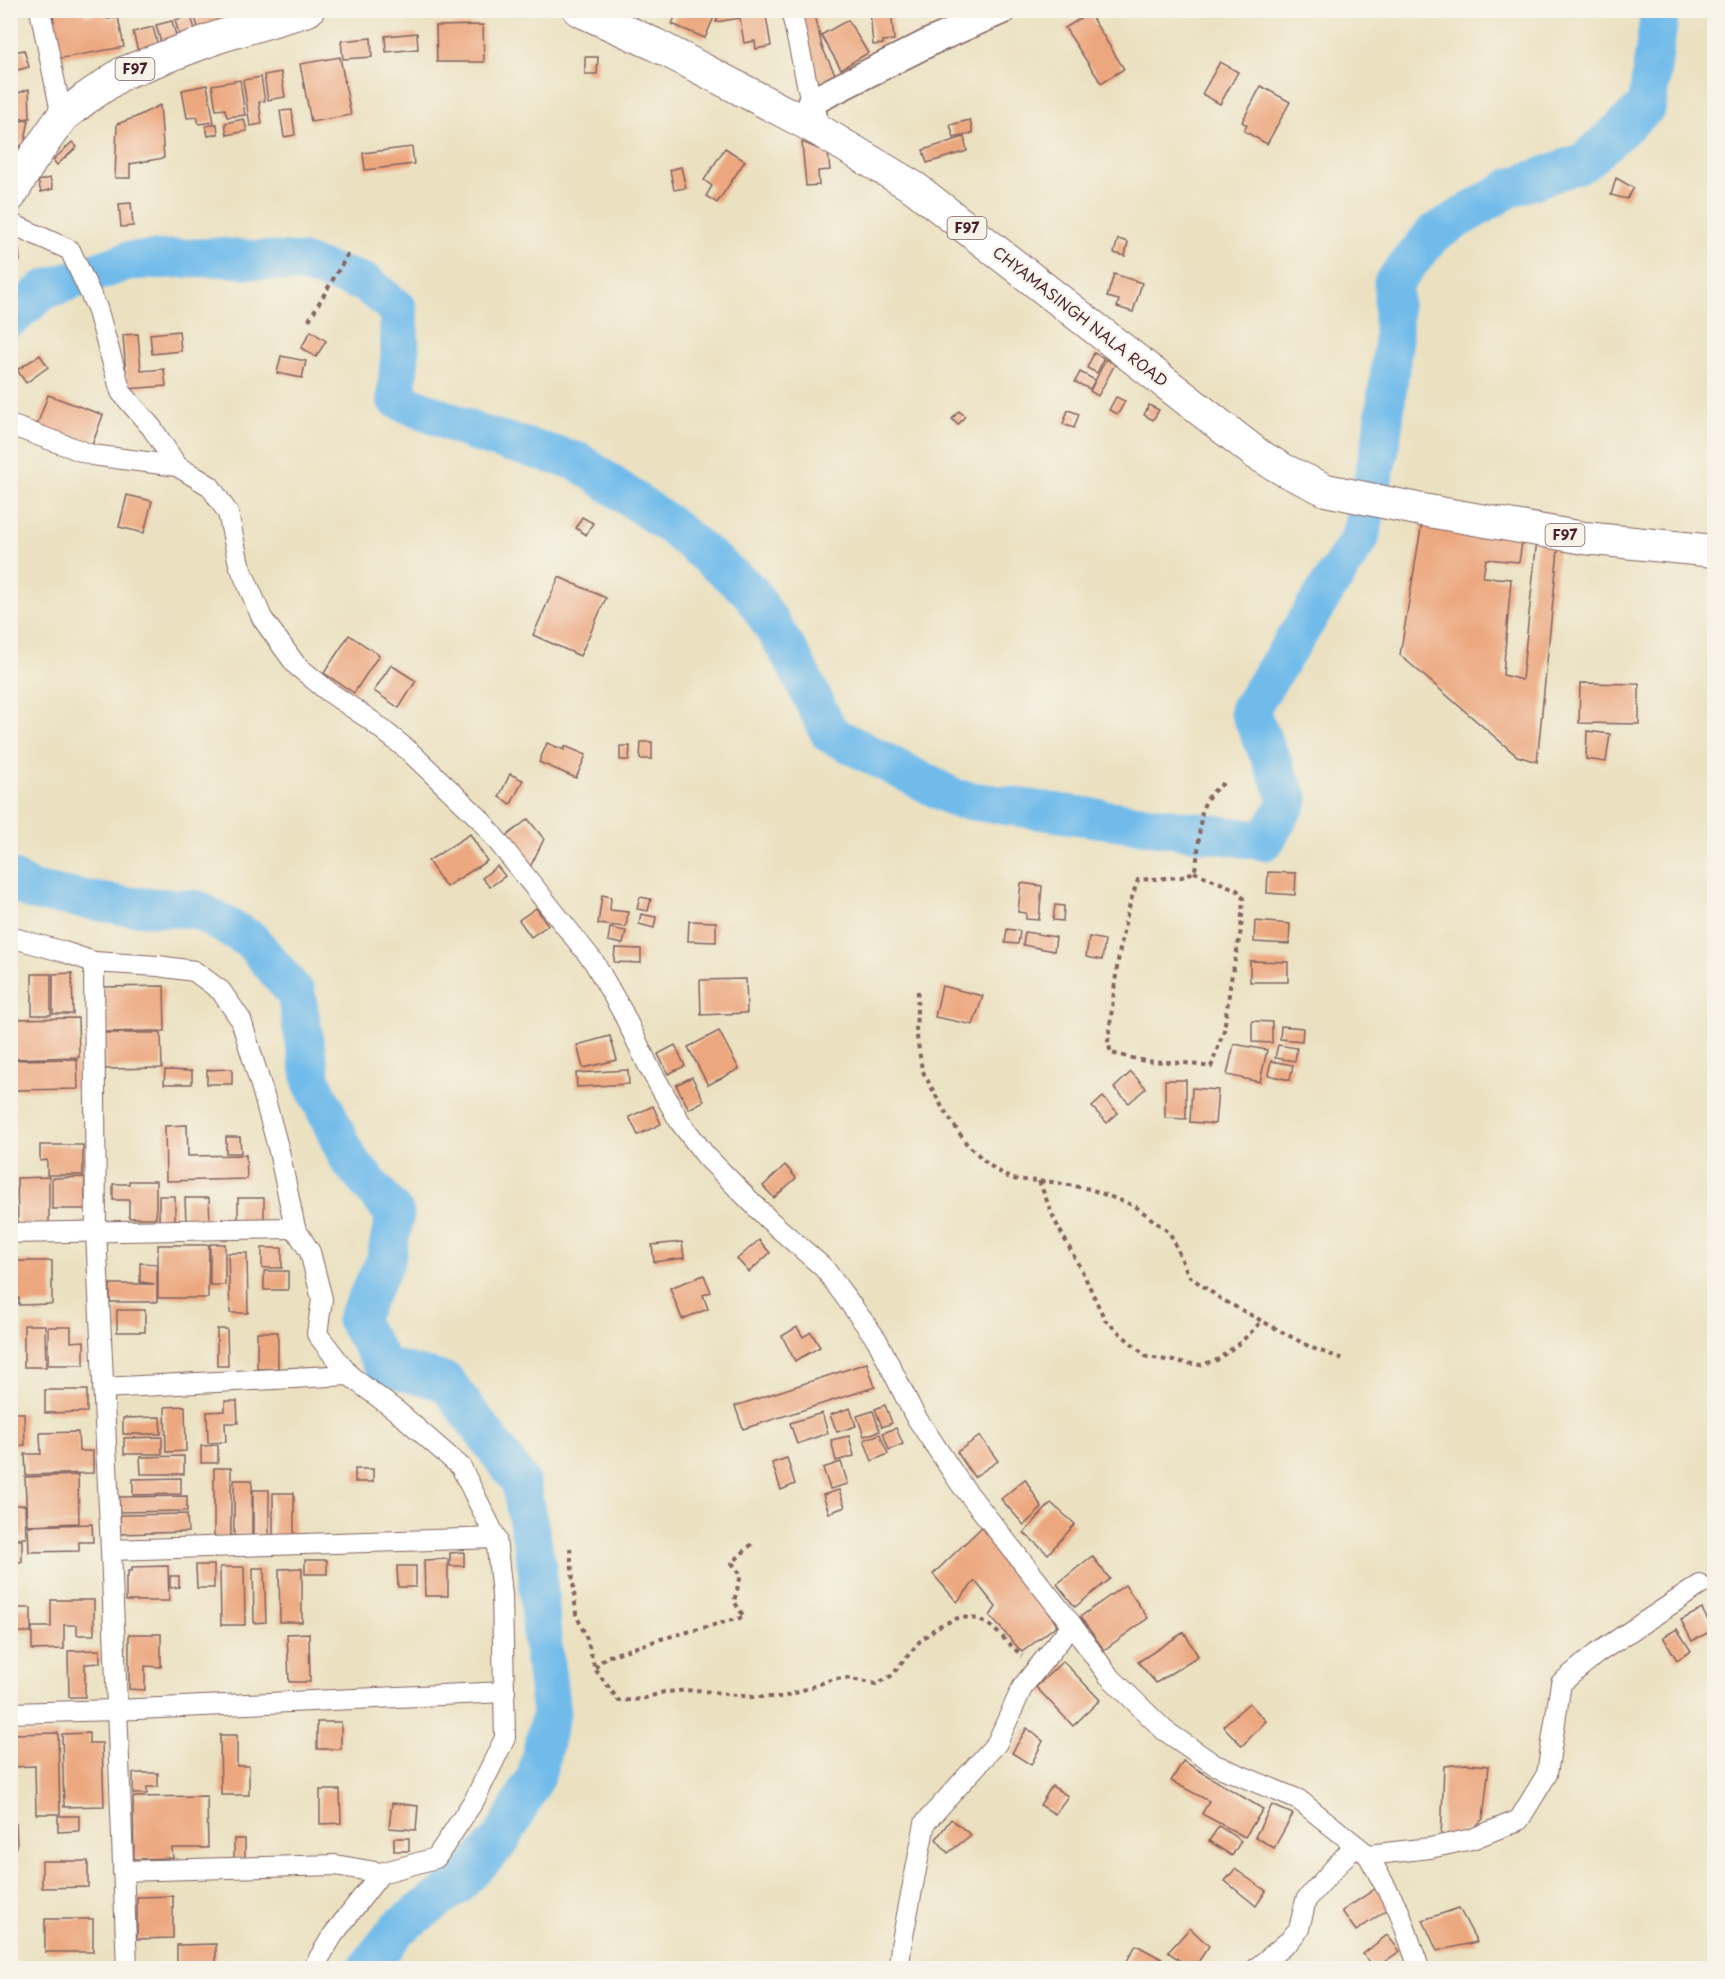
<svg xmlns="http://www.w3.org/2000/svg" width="1725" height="1979" font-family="'Playpen Sans',sans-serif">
  <rect width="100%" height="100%" fill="#f7f3e8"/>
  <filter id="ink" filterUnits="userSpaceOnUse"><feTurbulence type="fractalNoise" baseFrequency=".0167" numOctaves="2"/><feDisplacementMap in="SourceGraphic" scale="12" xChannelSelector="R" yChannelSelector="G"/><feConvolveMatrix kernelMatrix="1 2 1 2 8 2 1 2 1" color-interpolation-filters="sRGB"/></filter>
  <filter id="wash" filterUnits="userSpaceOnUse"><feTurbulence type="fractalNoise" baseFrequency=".008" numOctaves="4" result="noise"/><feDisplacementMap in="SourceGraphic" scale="24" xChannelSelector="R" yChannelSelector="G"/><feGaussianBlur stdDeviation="1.35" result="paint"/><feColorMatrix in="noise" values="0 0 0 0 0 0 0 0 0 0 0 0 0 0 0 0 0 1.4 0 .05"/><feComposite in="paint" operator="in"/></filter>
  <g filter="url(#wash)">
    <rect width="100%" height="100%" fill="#ebe1c1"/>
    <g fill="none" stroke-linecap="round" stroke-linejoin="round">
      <g stroke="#71bbea" stroke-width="39">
        <path d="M10 319 44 290 128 261 216 257 302 263 365 283 398 309 400 353 396 399 479 434 579 462 671 526 750 591 793 659 830 734 957 799 1265 841 1289 800 1249 710 1360 538 1381 443 1393 345V283L1433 234 1510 188 1584 162 1647 106 1660 10"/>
        <path d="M10 878 32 891 125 906 196 909 251 940 296 994 312 1082 349 1160 395 1214 385 1262 356 1320 385 1367 446 1382 520 1481 537 1566 542 1638 551 1713 536 1776 501 1840 457 1886 398 1928 367 1968"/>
      </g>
    </g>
    <g id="blocks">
      <g fill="#eca77f">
        <path d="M52 10H84L85 16 107 12 108 19 118 17 124 47 57 59 50 22H54Z"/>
        <path d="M193 10H221L225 24 199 31Z"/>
        <path d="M678 10H717L705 38 672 24Z"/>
        <path d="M720 10H765L771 46 756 49 755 41 744 43 740 18 716 22Z"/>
        <path d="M870 10H891L894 40 883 41V44L873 45Z"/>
        <path d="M1089 13 1124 69 1101 83 1065 28Z"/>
        <path d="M815 14 822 47 836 76 820 84 816 83 798 17Z"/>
        <path d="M191 16 198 39 182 44 175 20Z"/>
        <path d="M848 20 868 53 841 69 821 35Z"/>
        <path d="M172 21 179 46 163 50 156 25Z"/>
        <path d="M483 25 484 62H437L436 26Z"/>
        <path d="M153 27 160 54 140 59 133 32Z"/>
        <path d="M417 33 418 49 386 52 385 36Z"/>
        <path d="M371 38 372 57 343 59 341 41Z"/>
        <path d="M24 50 29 67 10 72V53Z"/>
        <path d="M340 57 351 115 311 122 300 64Z"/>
        <path d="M585 57H598L597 74H585Z"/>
        <path d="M1220 62 1238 72 1220 104 1202 94Z"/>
        <path d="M281 72 285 97 268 100 264 75Z"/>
        <path d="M261 77 265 101 259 102 262 124 250 126 243 80Z"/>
        <path d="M240 80 245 115 227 117 225 109 216 110 212 85Z"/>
        <path d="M207 85 214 122 199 124 197 117 187 118 182 90Z"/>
        <path d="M1261 86 1290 102 1267 144 1244 131 1247 125 1242 122Z"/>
        <path d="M29 89 30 118 10 120V96Z"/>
        <path d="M160 105 164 158 130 164V178H115L117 124 136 117Z"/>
        <path d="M292 110 295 135 284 137 280 111Z"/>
        <path d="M244 119 247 131 227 135 225 123Z"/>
        <path d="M29 120 24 146 10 145V122Z"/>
        <path d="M970 120 973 133 954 138 950 125Z"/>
        <path d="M217 124 218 134 208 136 206 126Z"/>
        <path d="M964 137 967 151 927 163 923 150Z"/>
        <path d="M72 142 77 147 57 165 53 160Z"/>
        <path d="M802 142 828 153 830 170 818 171 819 185 806 186Z"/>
        <path d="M10 146 23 147 10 165Z"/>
        <path d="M412 147 414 164 365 170 363 153Z"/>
        <path d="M725 148 745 161 717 203 706 196 712 186 704 180Z"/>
        <path d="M681 167 686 188 674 190 670 170Z"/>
        <path d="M50 178 53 189 41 192 38 181Z"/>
        <path d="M1616 178 1634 188 1627 199 1611 195Z"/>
        <path d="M131 203 133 226 121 227 119 204Z"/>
        <path d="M1118 239 1128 242 1125 256 1114 253Z"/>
        <path d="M10 249H19L20 261 10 263Z"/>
        <path d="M1114 274 1142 283 1133 312 1117 307 1119 300 1107 297Z"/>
        <path d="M179 331 181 351 152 354 150 334Z"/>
        <path d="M311 331 326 341 316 357 301 348Z"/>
        <path d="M138 334 141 371 164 369 166 386 127 389 123 335Z"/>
        <path d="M1094 353 1104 358 1097 373 1087 368Z"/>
        <path d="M40 355 48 367 26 383 17 370Z"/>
        <path d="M281 356 306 361 302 378 277 373Z"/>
        <path d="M1106 359 1115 364 1098 396 1090 391Z"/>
        <path d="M1080 372 1095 380 1090 389 1075 382Z"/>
        <path d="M48 395 103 415 91 448 36 428Z"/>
        <path d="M1116 397 1125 401 1118 414 1109 410Z"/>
        <path d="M1149 405 1159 410 1153 420 1144 415Z"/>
        <path d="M1068 410 1079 414 1074 428 1063 424Z"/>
        <path d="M959 411 965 416 958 425 952 419Z"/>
        <path d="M127 495 152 501 144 533 119 527Z"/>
        <path d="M582 517 593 523 586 535 576 528Z"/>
        <path d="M1422 522 1523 536 1519 562 1486 559 1483 577 1511 579 1503 675 1522 680 1537 539 1559 540 1537 762 1517 756 1400 655Z"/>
        <path d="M559 577 606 598 580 656 533 635Z"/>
        <path d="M349 635 379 655 354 693 324 673Z"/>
        <path d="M391 665 416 681 399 708 374 691Z"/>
        <path d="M1580 683 1639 684V724L1579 723Z"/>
        <path d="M1587 731 1610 734 1606 762 1586 759Z"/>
        <path d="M641 742H652V759H640Z"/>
        <path d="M547 743 564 750 565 746 586 755 576 778 539 762Z"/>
        <path d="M620 746H630L629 760H620Z"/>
        <path d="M510 774 523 780 511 804 499 797Z"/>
        <path d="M528 819 544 839 529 869 504 838Z"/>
        <path d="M470 834 487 861 446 887 428 861Z"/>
        <path d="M497 866 505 876 490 887 482 878Z"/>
        <path d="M1268 872 1296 873 1295 895 1267 893Z"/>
        <path d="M1021 883 1042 886 1039 920 1026 919V913L1018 912Z"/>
        <path d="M602 895 611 897 610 910 628 912 626 927 598 924Z"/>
        <path d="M640 897 651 899 648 911 637 909Z"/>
        <path d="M1055 905 1064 906 1063 921 1053 920Z"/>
        <path d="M536 908 548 925 531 937 519 920Z"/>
        <path d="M641 914 656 917 654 928 639 924Z"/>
        <path d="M689 921 716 922V942L688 941Z"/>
        <path d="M1255 921 1290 924 1289 944 1254 942Z"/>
        <path d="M610 928 626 931 623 944 608 941Z"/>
        <path d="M1007 929 1020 931 1018 944 1005 943Z"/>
        <path d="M1025 932 1056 937 1054 951 1023 945Z"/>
        <path d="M1089 937 1105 940 1102 960 1086 957Z"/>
        <path d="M615 948 641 949V963L614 962Z"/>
        <path d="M1250 961 1288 962V982H1250Z"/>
        <path d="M72 973 73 1014H53V974Z"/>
        <rect x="32" y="974" width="19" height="41"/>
        <path d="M746 979 747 1013 701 1015 700 980Z"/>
        <path d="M164 986 165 1031 103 1032V987Z"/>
        <path d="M942 986 983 996 973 1025 935 1017Z"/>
        <path d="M78 1018 79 1057 13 1059V1067H10V1019Z"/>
        <path d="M1252 1021 1272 1022V1043L1252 1042Z"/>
        <path d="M1281 1026 1303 1028 1302 1041 1280 1039Z"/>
        <path d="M719 1031 739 1069 708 1085 688 1047Z"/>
        <path d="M104 1033H161L162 1068 105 1069Z"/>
        <path d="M610 1036 617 1060 583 1068 577 1045Z"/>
        <path d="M1234 1044 1267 1050 1260 1082 1227 1075Z"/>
        <path d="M675 1045 685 1066 668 1074 658 1054Z"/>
        <path d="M1278 1045 1297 1048 1295 1061 1275 1058Z"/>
        <path d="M77 1059 78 1089 15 1090 14 1060Z"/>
        <path d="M1271 1061 1293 1065 1290 1080 1268 1075Z"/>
        <path d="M232 1069V1084H207V1070Z"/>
        <path d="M165 1070 192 1071V1084H164Z"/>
        <path d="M628 1070 629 1084 577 1087 576 1073Z"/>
        <path d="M1131 1072 1146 1088 1129 1103 1114 1088Z"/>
        <path d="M692 1077 704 1101 689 1109 676 1085Z"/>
        <path d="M1165 1080H1186V1119L1165 1118Z"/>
        <path d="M1192 1088 1218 1090 1215 1124 1190 1122Z"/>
        <path d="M1103 1097 1118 1113 1107 1123 1092 1107Z"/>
        <path d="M653 1106 661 1124 638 1135 629 1117Z"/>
        <path d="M187 1125 188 1156 246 1155 247 1179 166 1181 165 1126Z"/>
        <path d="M226 1137H240L241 1153H226Z"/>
        <path d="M40 1145H83V1175H47V1160L40 1161Z"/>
        <path d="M785 1165 796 1178 774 1198 763 1186Z"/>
        <path d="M49 1177V1224H18L17 1178Z"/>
        <path d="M85 1177V1209H52V1178Z"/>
        <path d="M129 1181H156V1218H129V1200H113V1184H129Z"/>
        <path d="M159 1196H175V1224L159 1225Z"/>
        <path d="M185 1198H209L210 1222 186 1223Z"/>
        <rect x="238" y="1198" width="26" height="25"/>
        <path d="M759 1240 770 1253 749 1272 737 1259Z"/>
        <path d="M682 1242 684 1258 654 1262 652 1245Z"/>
        <rect x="210" y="1244" width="15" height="41"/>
        <path d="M158 1245H209L208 1298H158Z"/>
        <rect x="262" y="1248" width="20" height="20"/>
        <path d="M228 1253H247L248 1313H230Z"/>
        <path d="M10 1261H52V1304L19 1305V1298H10Z"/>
        <path d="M140 1263 157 1264V1302H110V1284H155L140 1282Z"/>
        <rect x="264" y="1271" width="24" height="19"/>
        <path d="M704 1275 711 1292 703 1295 708 1309 682 1319 670 1288Z"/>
        <rect x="117" y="1310" width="28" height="22"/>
        <path d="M24 1325H45L46 1367H24Z"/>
        <path d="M48 1327H71V1342L84 1341V1365H48Z"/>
        <path d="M797 1327 803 1337 811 1332 820 1347 795 1361 782 1336Z"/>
        <path d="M217 1329H227L228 1366H217Z"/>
        <rect x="257" y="1332" width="21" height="37"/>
        <path d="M867 1363 875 1387 743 1429 735 1406Z"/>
        <path d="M45 1390H87V1412L45 1413Z"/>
        <path d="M225 1401H237L238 1423H225L226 1442 208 1443 207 1412 225 1411Z"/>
        <path d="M885 1405 892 1423 882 1427 875 1409Z"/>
        <path d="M185 1406 186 1451 166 1452 165 1407Z"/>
        <path d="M850 1408 856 1426 837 1432 830 1415Z"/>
        <path d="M873 1411 880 1431 864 1436 857 1416Z"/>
        <path d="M10 1413H24L25 1445 10 1446Z"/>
        <path d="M822 1413 828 1433 797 1444 790 1423Z"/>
        <path d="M160 1417 161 1434H123V1418Z"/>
        <path d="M896 1428 903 1444 889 1450 883 1433Z"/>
        <path d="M78 1432 79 1451H93V1473L26 1475 25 1454H41L40 1433Z"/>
        <path d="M880 1434 888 1454 872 1461 864 1440Z"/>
        <path d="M849 1436 854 1456 836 1461 831 1440Z"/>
        <path d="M980 1436 998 1461 974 1477 957 1452Z"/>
        <path d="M162 1437V1454H124V1438Z"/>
        <path d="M218 1445V1463H201V1446Z"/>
        <path d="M184 1456V1474H141L140 1457Z"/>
        <path d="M787 1458 795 1484 781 1490 772 1463Z"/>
        <path d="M841 1462 848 1484 830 1489 823 1468Z"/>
        <rect x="214" y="1468" width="17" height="69"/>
        <rect x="355" y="1469" width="18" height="13"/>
        <path d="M78 1475 79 1523 27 1525 25 1477Z"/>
        <path d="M181 1478V1494L133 1495V1479Z"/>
        <path d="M1025 1479 1042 1508 1024 1525 1001 1499Z"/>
        <rect x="234" y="1480" width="18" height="56"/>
        <rect x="253" y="1490" width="16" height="47"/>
        <path d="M839 1490 845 1507 829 1513 823 1495Z"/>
        <rect x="273" y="1493" width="21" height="44"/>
        <path d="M187 1496V1511L119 1512V1497Z"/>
        <path d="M1051 1503 1075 1524 1048 1554 1024 1533Z"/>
        <path d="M10 1505H25L26 1538H10Z"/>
        <path d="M187 1514 188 1532 120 1534V1515Z"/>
        <path d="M92 1524 93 1542H79V1551L29 1552 28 1526Z"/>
        <path d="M983 1526 1029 1581 1057 1625 1022 1652 990 1616 996 1607 975 1581 957 1602 933 1574Z"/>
        <rect x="10" y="1540" width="12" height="22"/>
        <path d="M464 1552V1566H450V1553Z"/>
        <path d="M1092 1556 1110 1579 1075 1607 1057 1584Z"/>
        <path d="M448 1559V1596H425L424 1560Z"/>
        <rect x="305" y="1560" width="22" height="14"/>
        <path d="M196 1565H214V1588H197Z"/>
        <path d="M168 1566 169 1601H126V1577H128V1571H132V1567Z"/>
        <path d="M397 1566H416V1587H398Z"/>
        <path d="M220 1567H244L245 1625H221Z"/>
        <path d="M253 1568H264L266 1622 254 1623Z"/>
        <path d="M302 1568V1622H280L279 1569Z"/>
        <path d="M170 1576H179V1587L170 1588Z"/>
        <path d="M1125 1585 1148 1618 1104 1650 1080 1617Z"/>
        <path d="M51 1600H94V1635H77V1625H64V1649L32 1650V1627H51Z"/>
        <rect x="10" y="1608" width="21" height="24"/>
        <path d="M1702 1609 1713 1630 1692 1641 1681 1620Z"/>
        <path d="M1677 1629 1691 1651 1677 1660 1663 1637Z"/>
        <path d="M1184 1632 1198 1656 1156 1683 1138 1662Z"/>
        <path d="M309 1633 310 1682H289L287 1634Z"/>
        <path d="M129 1634H161V1667L145 1666V1690L129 1689Z"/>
        <path d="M100 1650V1663L85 1664V1697H69L68 1651Z"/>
        <path d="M1063 1661 1100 1700 1073 1726 1036 1687Z"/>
        <path d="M1249 1703 1266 1721 1242 1746 1223 1726Z"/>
        <rect x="317" y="1722" width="24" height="27"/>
        <path d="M1027 1728 1043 1741 1031 1765 1012 1753Z"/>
        <path d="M58 1733 60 1814H36L35 1766 12 1767V1757H10L11 1734Z"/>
        <path d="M89 1733V1743H102L104 1806 64 1807 62 1734Z"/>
        <path d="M220 1735H237V1766H249V1795H221Z"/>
        <path d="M1183 1761 1263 1809 1245 1837 1202 1814 1209 1801 1171 1781Z"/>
        <path d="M1466 1764 1489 1766 1483 1819 1472 1830 1441 1837 1444 1766Z"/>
        <path d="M133 1773H158V1787H147V1794H133Z"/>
        <path d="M1052 1786 1068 1796 1055 1814 1040 1805Z"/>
        <path d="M320 1790H340L341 1823 320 1824Z"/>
        <path d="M207 1796 208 1848H172L173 1858 134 1859 133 1797Z"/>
        <path d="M392 1803 418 1806 416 1830 389 1828Z"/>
        <path d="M1272 1805 1293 1814 1274 1848 1255 1837Z"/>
        <path d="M58 1816H79V1831L58 1832Z"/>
        <path d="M951 1819 971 1835 948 1853 936 1839Z"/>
        <path d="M10 1824H16L17 1847H10Z"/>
        <path d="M1219 1826 1241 1841 1232 1856 1209 1841Z"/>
        <rect x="394" y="1838" width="15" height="13"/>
        <rect x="234" y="1839" width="11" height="19"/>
        <path d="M42 1861H88V1887L42 1888Z"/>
        <path d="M1235 1869 1266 1891 1256 1906 1225 1881Z"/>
        <path d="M1378 1887 1391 1907 1356 1931 1342 1911Z"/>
        <path d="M173 1896V1938L137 1939V1897Z"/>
        <path d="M1459 1908 1477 1942 1437 1951 1423 1920Z"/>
        <rect x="45" y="1919" width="48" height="33"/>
        <path d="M1190 1928 1209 1946 1194 1968H1191L1168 1952Z"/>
        <path d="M1387 1935 1400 1951 1375 1968 1363 1954Z"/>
        <path d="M216 1944V1968H177V1945Z"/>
        <path d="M1136 1945 1162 1959 1157 1968H1123Z"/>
      </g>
    </g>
  </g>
  <g filter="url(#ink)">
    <use href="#blocks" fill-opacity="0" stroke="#826360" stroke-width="1.5"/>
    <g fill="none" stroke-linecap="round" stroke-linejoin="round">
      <defs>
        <g id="minor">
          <path d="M40 10 62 117"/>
          <path d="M791 10 811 102"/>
          <path d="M10 223 70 250 97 308 121 392 152 428 177 466 210 486 228 513 239 564 262 618 296 665 329 692 369 719 409 751 479 818 594 962 623 1013 649 1067 680 1122 706 1156 769 1220 824 1268 877 1340 914 1414 960 1483 1072 1625 1108 1675 1164 1730 1215 1765 1299 1800 1368 1855 1399 1911 1419 1968"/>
          <path d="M10 425 92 455 177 466"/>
          <path d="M10 937 61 951 94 962 158 966 194 971 221 991 241 1020 262 1089 279 1151 295 1228 310 1252 322 1299 317 1334 349 1375 398 1412 461 1467 496 1538 502 1595 505 1738 475 1799 436 1858 381 1873 335 1865 123 1871"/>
          <path d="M94 962 96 1232 111 1550 127 1968"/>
          <path d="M10 1233 295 1228"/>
          <path d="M103 1388 349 1375"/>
          <path d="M111 1550 496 1538"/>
          <path d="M10 1713 116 1710 505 1692"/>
          <path d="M1368 1855 1430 1848 1472 1839 1519 1820 1547 1774 1561 1683 1596 1654 1700 1585"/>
          <path d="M313 1968 333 1935 381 1873"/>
          <path d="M899 1968 901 1946 925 1823 997 1743 1023 1686 1072 1625"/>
          <path d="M1257 1968 1289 1941 1299 1929 1306 1900 1355 1845"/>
        </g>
        <path id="secondary" d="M815 128 811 102 932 41 1003 10"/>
        <g id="primary">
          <path d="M579 10 654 44 815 128 915 188 1257 454 1284 470 1326 490 1417 509 1584 538 1714 551"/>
          <path d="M10 196 31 161 62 117 85 99 123 73 218 37 308 10"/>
        </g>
      </defs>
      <use href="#minor" stroke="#826360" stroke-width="22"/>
      <use href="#secondary" stroke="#826360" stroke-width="30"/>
      <use href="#primary" stroke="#826360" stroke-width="34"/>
      <g stroke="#826360" stroke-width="4" stroke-dasharray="4.5 4.5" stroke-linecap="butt">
        <path d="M309 320 348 254"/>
        <path d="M1194 872 1237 890 1243 898 1241 930 1231 980 1224 1030 1211 1067 1185 1063 1145 1061 1111 1053 1108 1042C1115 988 1118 932 1138 880L1182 877 1194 872C1201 852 1197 816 1206 801 1210 793 1219 787 1226 781"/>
        <path d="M918 991 916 1030 922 1070 942 1107 966 1143 989 1165 1011 1179 1052 1182 1090 1189 1135 1206 1170 1233 1189 1276 1221 1299 1312 1348 1346 1360"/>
        <path d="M1039 1181 1055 1221 1084 1275 1105 1320 1147 1357 1200 1365 1217 1360 1242 1341 1261 1322"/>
        <path d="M570 1548 576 1614 587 1639 595 1669 619 1701 642 1699 664 1692 696 1690 751 1697H784L833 1679 846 1678 876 1684 891 1676 920 1641 937 1627 960 1617 978 1619 992 1627 1022 1656"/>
        <path d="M595 1668 606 1657 661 1639 744 1617 734 1601 741 1575 732 1563 754 1542"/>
      </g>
      <use href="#minor" stroke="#fff" stroke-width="20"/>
      <use href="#secondary" stroke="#fff" stroke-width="27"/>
      <use href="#primary" stroke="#fff" stroke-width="32"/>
    </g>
  </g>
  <g text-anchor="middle" stroke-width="4.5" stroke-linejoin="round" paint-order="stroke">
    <g fill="#f7f3e8" stroke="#7e5f64" stroke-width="1.5">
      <rect x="115.5" y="58" width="39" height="22" rx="4.5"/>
      <rect x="947.5" y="217" width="39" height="22" rx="4.5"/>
      <rect x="1545.5" y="524" width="39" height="22" rx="4.5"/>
    </g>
    <g font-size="14" font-weight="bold" fill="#4a1f2b">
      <text x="135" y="74">F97</text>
      <text x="967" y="233">F97</text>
      <text x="1565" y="540">F97</text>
    </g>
    <g font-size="15" fill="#4a1f2b" stroke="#f7f3e8">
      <text transform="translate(1080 317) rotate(38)" y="5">CHYAMASINGH NALA ROAD</text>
    </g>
  </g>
  <rect width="1725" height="1979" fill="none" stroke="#f7f3e8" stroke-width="36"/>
</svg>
